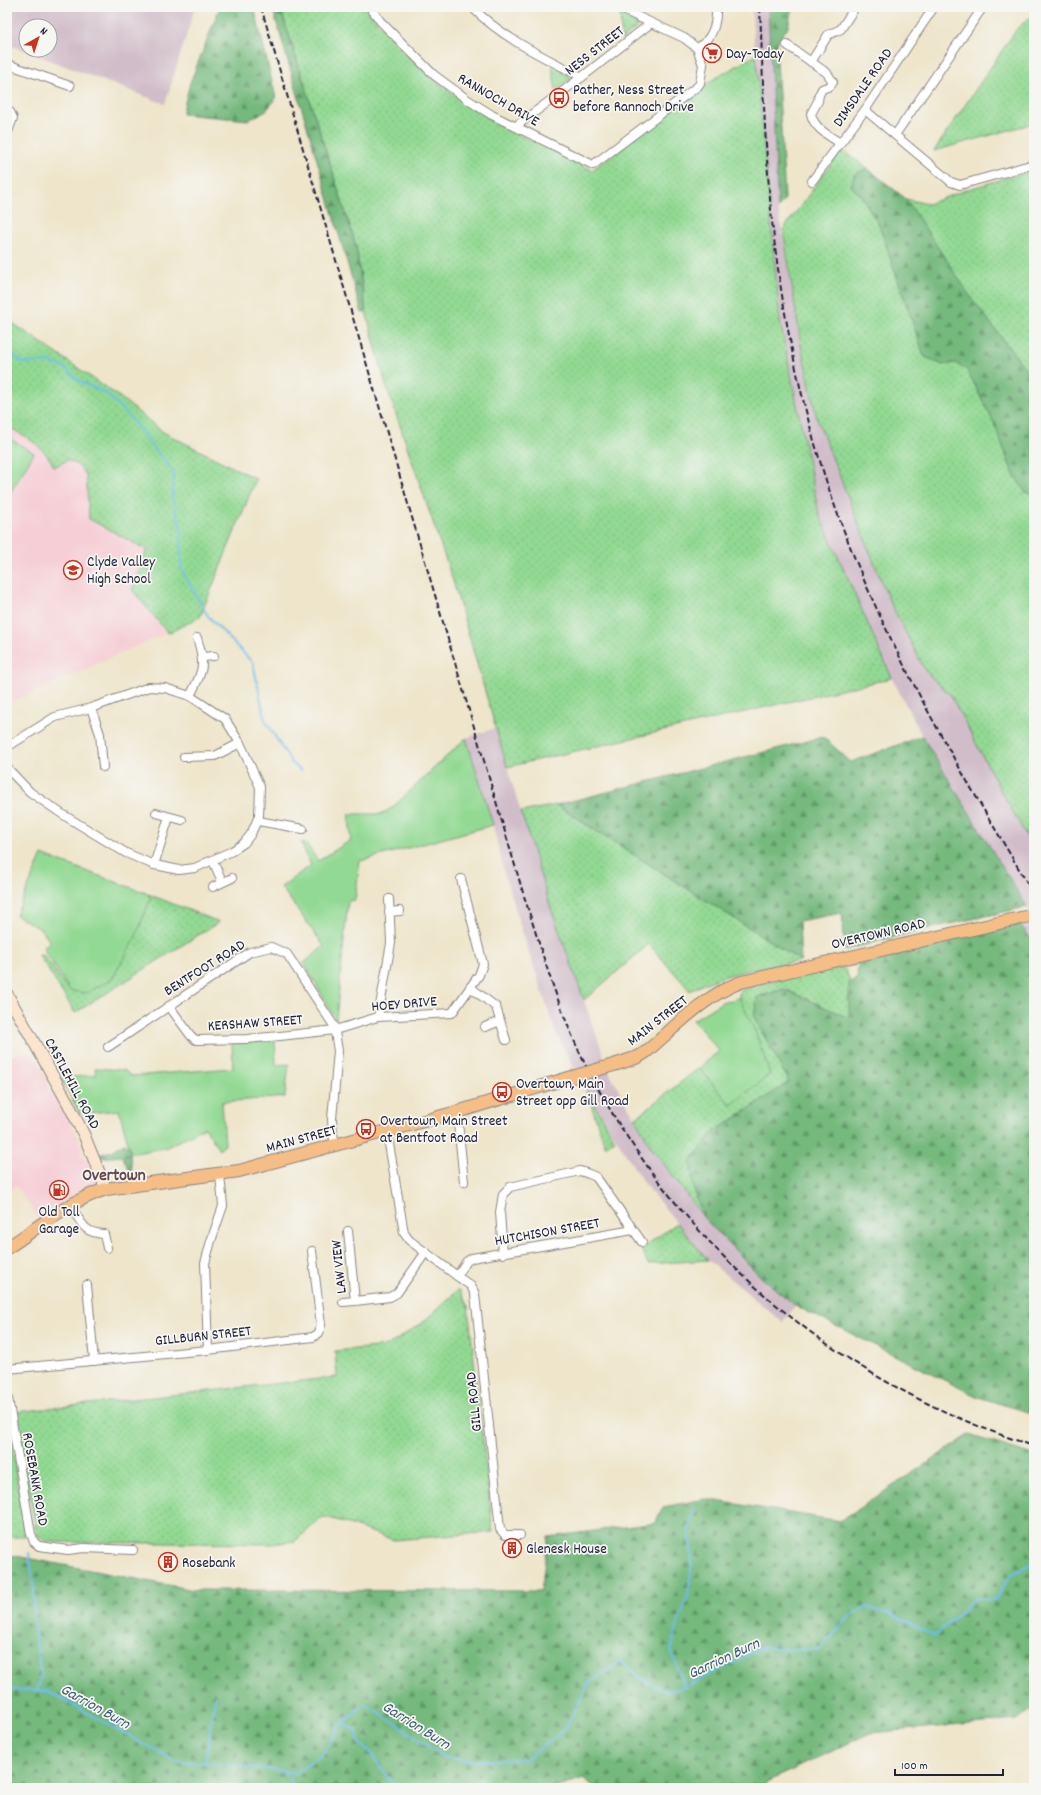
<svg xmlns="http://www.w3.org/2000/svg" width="1041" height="1795" font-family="Dekko,sans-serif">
  <defs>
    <pattern id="grass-dots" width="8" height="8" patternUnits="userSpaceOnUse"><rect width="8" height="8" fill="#92d993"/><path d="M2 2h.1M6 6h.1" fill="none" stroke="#7eba80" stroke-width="1.8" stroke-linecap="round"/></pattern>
    <pattern id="forest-firs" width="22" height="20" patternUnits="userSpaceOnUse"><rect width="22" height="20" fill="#75b97d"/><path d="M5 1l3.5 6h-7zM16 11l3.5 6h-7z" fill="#609668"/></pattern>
  </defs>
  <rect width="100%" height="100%" fill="#f6f6f2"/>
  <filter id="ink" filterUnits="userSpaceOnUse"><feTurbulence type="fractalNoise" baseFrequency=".025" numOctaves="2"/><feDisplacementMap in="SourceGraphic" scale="8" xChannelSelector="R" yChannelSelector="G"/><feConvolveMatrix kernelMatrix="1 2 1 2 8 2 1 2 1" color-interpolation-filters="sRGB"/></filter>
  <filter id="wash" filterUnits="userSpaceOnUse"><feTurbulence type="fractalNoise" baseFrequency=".012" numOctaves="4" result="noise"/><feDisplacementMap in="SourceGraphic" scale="16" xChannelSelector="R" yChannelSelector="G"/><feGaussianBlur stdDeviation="0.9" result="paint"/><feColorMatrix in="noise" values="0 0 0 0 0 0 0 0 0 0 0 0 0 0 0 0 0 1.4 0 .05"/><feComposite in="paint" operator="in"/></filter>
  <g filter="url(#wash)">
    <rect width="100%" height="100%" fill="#eee5ca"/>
    <g fill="#f6cfd6">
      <path d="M7 427 35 443 49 457 53 468 68 461 79 466 86 476 89 520 146 550 131 590 166 633 7 704Z"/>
      <path d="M24 1051 33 1054 49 1082 47 1086 52 1096 58 1097 83 1148 80 1154 88 1160 98 1183 77 1192 39 1218 16 1186 7 1191V1058Z"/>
    </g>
    <g fill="#d1bdc9" fill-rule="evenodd">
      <path d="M7 7H195L165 104 7 44ZM26 26H50V50H26Z"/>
      <path d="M751 7H768L778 208 801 345 817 419 888 598 926 672 951 696 1001 791 1034 849V943L1019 923 1033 921 1027 907 922 736 892 678 819 514 780 321Z"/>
      <path d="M495 728 550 906 611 1076 651 1147 704 1218 762 1278 796 1306 782 1322 708 1260 643 1182 586 1090 576 1068H574L556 1033 522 931 504 872 493 825 466 738Z"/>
    </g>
    <g fill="url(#grass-dots)" stroke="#5a7e67">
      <path d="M280 7H366C397 52 443 89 489 118 521 137 559 153 592 170L714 79 756 55 780 321 819 514 892 678 507 767 453 581 386 385 366 312 356 246Z"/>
      <path d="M1034 13V123L934 151 1016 30Z"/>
      <path d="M620 15 637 24 638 26 622 40Z"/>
      <path d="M552 67 570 76 571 79 556 91Z"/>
      <path d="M842 149 906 199 928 204 965 190 1034 170V849L1001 791 951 696 926 672 888 598 817 419 801 345 783 230Z"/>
      <path d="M7 319 121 398 163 432 256 479 200 617 168 633 132 590 147 550 89 519 86 475 79 466 68 460 54 467C45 446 26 437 7 426Z"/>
      <path d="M556 805 801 961C764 968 723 972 690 991L649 944 584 1000 550 906 521 812Z"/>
      <path d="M148 894 219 922 75 1013 39 955H44L65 986 75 990 143 909Z"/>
      <path d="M840 965C855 974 849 1003 850 1019L784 989 754 1017 790 1082 714 1132 694 1190 704 1218 651 1147 635 1118 699 1068 731 1105 755 1031C749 1020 739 1006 739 993L742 990 783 978Z"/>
      <path d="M586 1090 615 1140 605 1146Z"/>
      <path d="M677 1223 708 1260 648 1264 641 1249Z"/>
      <path d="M459 1289 468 1306 493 1532 394 1540 340 1521 323 1517 295 1541 272 1544 47 1542 37 1535 15 1412 337 1377 335 1351 387 1346 422 1323Z"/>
      <path d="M7 1409 8 1413 25 1537H7Z"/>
    </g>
    <g fill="url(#forest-firs)" stroke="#4c6e5c">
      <path d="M220 7H254L276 98 265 112 248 120 182 114 190 83Z"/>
      <path d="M272 7H280L356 246 366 312 362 313Z"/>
      <path d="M768 7H798L791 12 788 27 776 43 785 199 778 208Z"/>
      <path d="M867 168 906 199 970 296 1034 380V494L1025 492 1012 471 994 423 967 370 956 363 942 365 924 356 879 225 862 197 851 186 854 175Z"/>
      <path d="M922 736 1027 907 909 933 845 950 842 913 799 921 801 961 556 805 823 737 851 762Z"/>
      <path d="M1019 923 1034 943V1414L978 1397 796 1306 762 1278 704 1218 694 1190 690 1161 714 1132 789 1082 754 1017 757 997 784 989 849 1018V982L857 979 858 962Z"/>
      <path d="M124 1143 129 1146 132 1171H130L122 1156 99 1158 98 1155 112 1151Z"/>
      <path d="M969 1435 1034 1455V1707L1017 1720 870 1733 755 1788H596L583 1778 556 1788H7V1557L11 1555 194 1590 541 1591 548 1537 655 1523 663 1507 705 1499 840 1521Z"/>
    </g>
    <g fill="#92d993" stroke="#5a7e67">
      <path d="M7 437 34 453 7 498Z"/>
      <path d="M466 738 493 825 360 861 355 900 348 901 336 1020 304 963 324 946 281 887 311 865 301 843 305 842 318 861 351 840 349 814H381L392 808Z"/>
      <path d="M42 855 146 893 151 898 135 938 112 979 86 993 70 991 43 948 50 942 42 930 16 915Z"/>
      <path d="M739 997 755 1031 770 1074 731 1105 699 1068 719 1051 693 1020 724 1001 729 1002Z"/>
      <path d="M275 1040 276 1065 289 1064 285 1097 222 1102 225 1145 219 1150 205 1127 167 1147 131 1154 119 1110 80 1114 61 1078 96 1075 95 1068 124 1070 131 1076 233 1068 232 1043Z"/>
    </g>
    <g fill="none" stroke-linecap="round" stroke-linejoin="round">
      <g stroke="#70beea" stroke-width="2">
        <path d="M7 349 23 363 49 362 64 367 79 381 107 394 127 414 174 473 172 497 181 530V569L208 616 253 663 265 720 291 762 301 771"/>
        <path d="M29 1553 34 1589V1625L41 1677 37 1691"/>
        <path d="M685 1687 671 1651 680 1617 688 1596 692 1562 689 1528 695 1507"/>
        <path d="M7 1693 11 1690 47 1691 175 1761 235 1765 296 1773 322 1755 342 1723 365 1704 403 1728 443 1757 473 1761 526 1759 565 1729 589 1683 621 1661 639 1677 667 1692 685 1687 763 1647 791 1650 820 1649 850 1616 865 1607 893 1615 935 1636 975 1598 996 1600 1010 1575 1034 1562"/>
        <path d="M342 1723 357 1731 359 1742 374 1756 379 1766 392 1782 406 1788"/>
        <path d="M205 1763 215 1696"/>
        <path d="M283 1772 290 1779 292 1788"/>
      </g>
    </g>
  </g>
  <g filter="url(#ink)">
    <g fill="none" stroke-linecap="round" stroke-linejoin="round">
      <defs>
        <g id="street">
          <path d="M370 7 381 22 434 75 468 100 492 115 593 165 698 86 700 83 703 65 697 48 684 38 617 7"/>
          <path d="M472 7C503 39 544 57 582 77"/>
          <path d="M787 45 827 73 833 82 830 86 822 89 819 95 818 101 811 114C814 128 828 135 840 143"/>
          <path d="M697 48C712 40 717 24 716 7"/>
          <path d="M811 62 828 35 841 29 855 7"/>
          <path d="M7 64 70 86"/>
          <path d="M865 110 951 182 960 185 1034 164"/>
          <path d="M7 111 10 112 13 118 7 134"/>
          <path d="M516 126 582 77 651 23"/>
          <path d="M895 135 983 7"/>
          <path d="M812 181 865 110 934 7"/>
          <path d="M203 657 214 656"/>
          <path d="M190 696C203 671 206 665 197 638"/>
          <path d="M91 708 100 734 103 767"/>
          <path d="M7 747 55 717 91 708 149 687 165 688 190 696 225 719 240 743 260 787 259 816 251 834 244 843 232 851 195 868 179 870 165 867 154 865 126 853 62 814 30 792 7 768"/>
          <path d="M184 757 215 756 240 743"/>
          <path d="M156 813 182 820"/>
          <path d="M258 821 303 829"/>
          <path d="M213 861 222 881"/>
          <path d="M154 865 169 817"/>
          <path d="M213 887 232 878"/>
          <path d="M389 912 400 911"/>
          <path d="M470 987 496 1007 506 1040"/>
          <path d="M169 1006 191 1036 196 1040 247 1039 280 1036 335 1030 378 1017 452 1013 479 975 483 964 461 879"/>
          <path d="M378 1017 391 943 389 899"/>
          <path d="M485 1027 500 1021"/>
          <path d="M108 1047 250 952 271 947 287 954 334 1026 338 1051 332 1119 333 1135 336 1146"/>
          <path d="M457 1112 464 1182"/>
          <path d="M387 1132 404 1233 409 1240 457 1276"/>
          <path d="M71 1206C81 1222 83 1233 104 1234L107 1248"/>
          <path d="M503 1254 500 1212 503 1194 510 1187 580 1171 589 1174 596 1177 642 1242"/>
          <path d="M87 1285 94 1361"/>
          <path d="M355 1301 390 1297 397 1293 426 1252"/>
          <path d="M343 1302 355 1301 348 1231"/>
          <path d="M208 1350 205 1263 211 1241 223 1206 220 1175"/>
          <path d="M7 1369 208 1350 313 1337 319 1333 321 1325 312 1251"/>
          <path d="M7 1392 31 1534 34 1542 39 1546 68 1550 84 1548 133 1550"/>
          <path d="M520 1535H505L500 1529 475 1294 471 1286 457 1276 467 1261 472 1258 633 1230"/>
        </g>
        <path id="secondary" d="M7 994 68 1103 84 1135 106 1189"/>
        <g id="primary">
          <path d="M617 1064 638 1057 646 1052C675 1027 704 996 741 982L1034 915"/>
          <path d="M7 1248C39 1227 69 1201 106 1189L239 1171 457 1112 572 1077"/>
        </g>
      </defs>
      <use href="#street" stroke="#888482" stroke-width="10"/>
      <use href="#secondary" stroke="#888482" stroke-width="13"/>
      <use href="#primary" stroke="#888482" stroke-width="14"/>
      <use href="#street" stroke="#fff" stroke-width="8"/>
      <use href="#secondary" stroke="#fbe5cf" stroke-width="11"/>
      <use href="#primary" stroke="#f6be87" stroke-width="12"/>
      <g stroke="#22223b" stroke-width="2" stroke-dasharray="6 3" stroke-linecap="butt">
        <path d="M261 7 524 896C543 955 560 1015 588 1070 682 1250 840 1385 1034 1446"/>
        <path d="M760 7C763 81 765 156 773 230 781 300 795 375 815 444 861 606 948 751 1034 894"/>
      </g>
      <defs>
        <path id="primary-bridge" d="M572 1077 617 1064"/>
      </defs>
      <use href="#primary-bridge" stroke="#888482" stroke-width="14" stroke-linecap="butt"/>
      <use href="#primary-bridge" stroke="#f6be87" stroke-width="12"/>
    </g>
  </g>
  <defs>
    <symbol id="supermarket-ring" viewBox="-11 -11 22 22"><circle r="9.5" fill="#f6f6f2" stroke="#c8321e" stroke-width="1.5"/><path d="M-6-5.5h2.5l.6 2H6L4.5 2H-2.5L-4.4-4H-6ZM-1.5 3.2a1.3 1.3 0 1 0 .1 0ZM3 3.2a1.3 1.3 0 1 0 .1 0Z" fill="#c8321e"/></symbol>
    <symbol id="bus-ring" viewBox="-11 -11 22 22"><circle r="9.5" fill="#f6f6f2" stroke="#c8321e" stroke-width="1.5"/><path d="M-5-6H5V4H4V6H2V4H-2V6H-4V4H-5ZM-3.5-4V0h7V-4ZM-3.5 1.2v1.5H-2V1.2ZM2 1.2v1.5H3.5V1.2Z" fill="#c8321e"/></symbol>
    <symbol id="school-ring" viewBox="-11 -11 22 22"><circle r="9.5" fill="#f6f6f2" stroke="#c8321e" stroke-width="1.5"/><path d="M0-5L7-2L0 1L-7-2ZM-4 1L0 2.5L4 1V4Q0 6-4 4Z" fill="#c8321e"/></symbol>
    <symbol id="fuel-ring" viewBox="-11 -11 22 22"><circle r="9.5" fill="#f6f6f2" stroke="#c8321e" stroke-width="1.5"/><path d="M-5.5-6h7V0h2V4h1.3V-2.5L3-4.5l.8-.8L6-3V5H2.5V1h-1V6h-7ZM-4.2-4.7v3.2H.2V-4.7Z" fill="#c8321e"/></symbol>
    <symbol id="building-ring" viewBox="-11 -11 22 22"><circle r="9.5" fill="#f6f6f2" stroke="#c8321e" stroke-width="1.5"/><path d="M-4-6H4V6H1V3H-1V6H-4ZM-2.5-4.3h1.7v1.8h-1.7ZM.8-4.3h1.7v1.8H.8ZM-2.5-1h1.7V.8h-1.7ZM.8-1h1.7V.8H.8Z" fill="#c8321e"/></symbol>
  </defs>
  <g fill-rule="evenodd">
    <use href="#supermarket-ring" x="701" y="42" width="22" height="22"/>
    <use href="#bus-ring" x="548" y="87" width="22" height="22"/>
    <use href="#school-ring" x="62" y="559" width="22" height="22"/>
    <use href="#bus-ring" x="491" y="1081" width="22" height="22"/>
    <use href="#bus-ring" x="355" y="1118" width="22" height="22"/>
    <use href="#fuel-ring" x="48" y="1179" width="22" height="22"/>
    <use href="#building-ring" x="501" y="1537" width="22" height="22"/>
    <use href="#building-ring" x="157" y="1551" width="22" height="22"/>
  </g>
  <g text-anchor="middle" stroke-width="3.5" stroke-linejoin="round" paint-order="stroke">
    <g font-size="15" fill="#22223b" stroke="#f6f6f2">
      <text transform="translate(594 50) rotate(-38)" y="5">NESS STREET</text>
      <text transform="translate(862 87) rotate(-55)" y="5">DIMSDALE ROAD</text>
      <text transform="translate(499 99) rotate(30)" y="5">RANNOCH DRIVE</text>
      <text transform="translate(878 933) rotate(-13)" y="5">OVERTOWN ROAD</text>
      <text transform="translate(204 967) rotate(-32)" y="5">BENTFOOT ROAD</text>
      <text transform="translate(404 1003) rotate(-5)" y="5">HOEY DRIVE</text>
      <text transform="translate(657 1020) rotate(-38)" y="5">MAIN STREET</text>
      <text transform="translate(255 1022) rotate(-4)" y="5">KERSHAW STREET</text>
      <text transform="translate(73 1083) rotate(62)" y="5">CASTLEHILL ROAD</text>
      <text transform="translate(301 1138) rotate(-15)" y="5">MAIN STREET</text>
      <text transform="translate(547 1231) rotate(-10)" y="5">HUTCHISON STREET</text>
      <text transform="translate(338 1267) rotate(-96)" y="5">LAW VIEW</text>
      <text transform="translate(203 1335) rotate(-6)" y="5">GILLBURN STREET</text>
      <text transform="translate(473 1402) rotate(-96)" y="5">GILL ROAD</text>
      <text transform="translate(36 1479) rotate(80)" y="5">ROSEBANK ROAD</text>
    </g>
    <g font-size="15" fill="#22223b" stroke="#f6f6f2" text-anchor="start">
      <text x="726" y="58">Day-Today</text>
      <text x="573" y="94">Pather, Ness Street<tspan x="573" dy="17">before Rannoch Drive</tspan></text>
      <text x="87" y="566">Clyde Valley<tspan x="87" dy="17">High School</tspan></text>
      <text x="516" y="1088">Overtown, Main<tspan x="516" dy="17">Street opp Gill Road</tspan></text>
      <text x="380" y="1125">Overtown, Main Street<tspan x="380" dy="17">at Bentfoot Road</tspan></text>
      <text x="59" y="1216" text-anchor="middle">Old Toll<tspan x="59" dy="17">Garage</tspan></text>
      <text x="526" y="1553">Glenesk House</text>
      <text x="182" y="1567">Rosebank</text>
    </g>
    <g font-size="16" font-style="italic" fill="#3d5978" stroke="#f6f6f2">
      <text transform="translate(723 1657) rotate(-25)" y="6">Garrion Burn</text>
      <text transform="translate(96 1705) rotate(29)" y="6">Garrion Burn</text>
      <text transform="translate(417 1724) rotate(32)" y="6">Garrion Burn</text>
    </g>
    <g font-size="17" font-weight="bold" fill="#664c51" stroke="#f6f6f2">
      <text x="114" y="1180">Overtown</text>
    </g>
  </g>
  <rect width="1041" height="1795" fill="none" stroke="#f6f6f2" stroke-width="24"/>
  <g transform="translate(38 38) rotate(39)"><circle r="19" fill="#f6f6f2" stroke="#a1a1a9"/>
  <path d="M0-3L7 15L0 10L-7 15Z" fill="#c8321e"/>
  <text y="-6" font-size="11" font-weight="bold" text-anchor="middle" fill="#22223b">N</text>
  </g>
  <path d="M895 1769v6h108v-6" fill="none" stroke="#22223b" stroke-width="2"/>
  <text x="901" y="1769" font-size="12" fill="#22223b" stroke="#f6f6f2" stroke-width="3" paint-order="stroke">100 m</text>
</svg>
